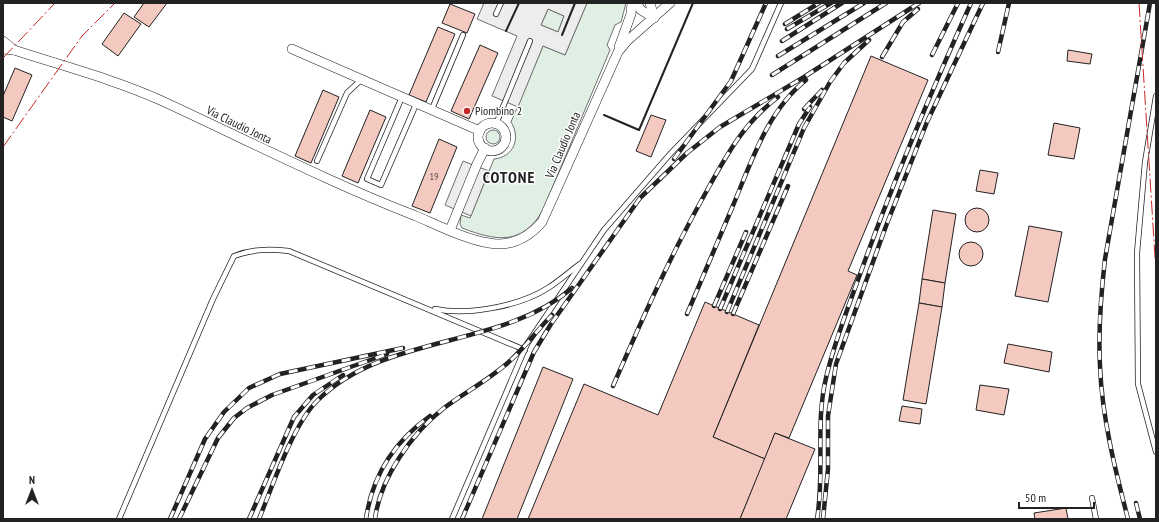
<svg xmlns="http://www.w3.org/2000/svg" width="1159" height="522" font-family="'PT Sans Narrow',sans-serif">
  <rect width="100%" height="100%" fill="#fff"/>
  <g fill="#e0efe3" stroke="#6f6f6f">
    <path d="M587 3H626L621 22 615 25 607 45 610 50 543 210C522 246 496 241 462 228L460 224 461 215 470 218 494 159C514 157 521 138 511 122L543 46 565 55Z"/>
    <path d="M548 9 564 16 558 32 541 25Z"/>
    <circle cx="493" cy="137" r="7"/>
  </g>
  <g fill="#ededed" stroke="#6f6f6f" fill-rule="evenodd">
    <path d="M484 3H587L565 55 543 46 518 107 492 96 517 36 477 19ZM548 9 564 16 558 32 541 25Z"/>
    <path d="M463 161 489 171 471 216 445 205Z"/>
  </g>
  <g fill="#f3c9c0" stroke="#222">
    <path d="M144 3H167L149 27 134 17Z"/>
    <path d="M450 4 475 14 467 33 442 23Z"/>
    <path d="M124 13 141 24 118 56 102 44Z"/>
    <path d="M438 27 455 34 426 102 409 95Z"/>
    <path d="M480 45 498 53 469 119 451 111Z"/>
    <path d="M1068 50 1092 54 1090 64 1067 61Z"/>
    <path d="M871 56 928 80 848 271 857 275 789 438 775 433 765 459 713 437Z"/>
    <path d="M15 68 32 75 12 121 3 117V96Z"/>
    <path d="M323 90 339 97 311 163 295 156Z"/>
    <path d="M370 110 386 117 358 183 342 176Z"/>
    <path d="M651 115 666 120 651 157 636 151Z"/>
    <path d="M1054 123 1080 128 1074 159 1048 155Z"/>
    <path d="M439 139 457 147 430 213 412 206Z"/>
    <path d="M980 170 998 173 994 194 976 191Z"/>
    <circle cx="977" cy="220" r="12"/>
    <path d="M933 210 956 214 945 283 922 279Z"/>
    <path d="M1029 226 1062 232 1048 302 1015 296Z"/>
    <circle cx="971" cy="254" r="12"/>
    <path d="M922 279 945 283 942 307 919 303Z"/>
    <path d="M705 302 759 325 713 437 765 459 740 519H528L584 384 658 415Z"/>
    <path d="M919 303 942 307 926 404 903 400Z"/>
    <path d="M1008 344 1052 352 1049 372 1004 363Z"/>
    <path d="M543 367 573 379 517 519H482Z"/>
    <path d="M980 385 1009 389 1004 415 976 410Z"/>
    <path d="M902 406 922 409 920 424 899 421Z"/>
    <path d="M775 433 815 449 786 519H740Z"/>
    <path d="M1066 508 1068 519H1035L1034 513Z"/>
  </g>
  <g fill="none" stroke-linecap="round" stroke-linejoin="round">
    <defs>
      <g id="lane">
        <path d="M496 14 501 3"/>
        <path d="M1156 96 1145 162 1137 253 1138 384 1156 452"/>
        <path d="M402 97 367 179 381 185 417 102"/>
        <path d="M432 109 463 35"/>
        <path d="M496 124 530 41"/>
        <path d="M317 161 347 93 362 79"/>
        <path d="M435 309C467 316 520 306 548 288 559 281 569 272 580 264"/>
        <path d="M1092 498 1096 519"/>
        <path d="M119 519 213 299 234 256C253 249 269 249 289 251L525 350"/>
        <path d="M452 519 527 344 604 230 671 153 752 69 781 3"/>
      </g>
      <g id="street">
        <path d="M636 3 641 10 654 18"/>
        <path d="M650 3 654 18"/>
        <path d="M3 41 14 50"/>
        <path d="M619 47 631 14 632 3"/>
        <path d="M3 49 14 50C63 66 113 79 160 100 245 139 328 182 416 216 437 225 467 240 489 243 511 247 529 237 542 222L618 52 627 41 670 3"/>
        <path d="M292 49 480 131"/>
        <circle cx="492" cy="137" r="14"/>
        <path d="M450 230 477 164 485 148"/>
      </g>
    </defs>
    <use href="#lane" stroke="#222" stroke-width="6"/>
    <use href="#street" stroke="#222" stroke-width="10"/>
    <use href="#lane" stroke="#fff" stroke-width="4.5"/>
    <use href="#street" stroke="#fff" stroke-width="9"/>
    <defs>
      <g id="rail">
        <path d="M785 24 819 3"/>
        <path d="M787 29 831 3"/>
        <path d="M782 41 842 3"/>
        <path d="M998 52 1009 3"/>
        <path d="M932 55 958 3"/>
        <path d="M778 56 864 3"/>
        <path d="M882 57 903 22 918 9"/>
        <path d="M772 75 886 3"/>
        <path d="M804 109 822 90"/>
        <path d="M674 159 731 81 766 3"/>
        <path d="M714 306 746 232"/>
        <path d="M720 309 799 124 810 107"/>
        <path d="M727 312 804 128 830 82 844 63 869 40"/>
        <path d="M687 314C702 279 717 243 732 208 751 163 767 111 806 80"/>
        <path d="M733 314 788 186"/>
        <path d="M613 386C640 324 667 263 700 203 723 162 740 126 778 97"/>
        <path d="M1136 503 1140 519"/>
        <path d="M170 519 205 439 224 412 249 388 280 374 403 348"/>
        <path d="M179 519 218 438 234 418 247 408 272 395 387 354"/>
        <path d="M249 519 294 417 313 395 343 375"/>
        <path d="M259 519C273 485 293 424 318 400 386 333 502 349 572 288"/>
        <path d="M366 519C372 476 395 441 430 416"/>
        <path d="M375 519C380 478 412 433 444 408 464 393 485 382 504 366 522 352 536 331 552 315"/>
        <path d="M462 519 534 352 551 324 640 198 687 153 720 127 804 77 919 3"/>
        <path d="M817 519C825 472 815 424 826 378 835 339 850 303 863 266 895 177 932 90 971 3"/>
        <path d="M823 519 828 469V416L836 364 886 226 927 122 983 3"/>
        <path d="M1128 519C1115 469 1102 418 1100 366 1098 330 1101 294 1105 259L1150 3"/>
      </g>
    </defs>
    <use href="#rail" stroke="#222" stroke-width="4.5"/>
    <use href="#rail" stroke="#fff" stroke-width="3" stroke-dasharray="9" stroke-linecap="butt"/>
    <g stroke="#222" stroke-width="2">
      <path d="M506 31 519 3"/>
      <path d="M562 35 575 3"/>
      <path d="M604 115 639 130 693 3"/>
    </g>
    <g stroke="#c62828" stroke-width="1" stroke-dasharray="14 3 2 3" stroke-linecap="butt">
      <path d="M1139 3 1156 273"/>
      <path d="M3 58 55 3"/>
      <path d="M3 147 82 36 115 3"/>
    </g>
  </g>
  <circle fill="#c62828" stroke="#fff" stroke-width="1.5" cx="467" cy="111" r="4"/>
  <g text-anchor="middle" stroke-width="3" stroke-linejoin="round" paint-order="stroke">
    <g font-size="10" fill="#564c4a">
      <text x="434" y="180">19</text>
    </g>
    <g font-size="12" fill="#222" stroke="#fff" text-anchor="start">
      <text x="475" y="115">Piombino 2</text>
    </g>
    <g font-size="12" fill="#222" stroke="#fff">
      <text transform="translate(239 125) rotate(26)" y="4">Via Claudio Jonta</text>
      <text transform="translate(563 145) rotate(-67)" y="4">Via Claudio Jonta</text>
    </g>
    <g font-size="16" font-weight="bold" letter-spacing="1" fill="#222" stroke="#fff">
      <text x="509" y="183">COTONE</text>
    </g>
  </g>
  <rect width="1159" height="522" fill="none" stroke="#222222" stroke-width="8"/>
  <g transform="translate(32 490)" stroke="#ffffff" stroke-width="3" paint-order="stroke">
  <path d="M0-3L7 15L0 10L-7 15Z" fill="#222222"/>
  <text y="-6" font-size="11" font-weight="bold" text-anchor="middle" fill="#222222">N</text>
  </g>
  <path d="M1019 502v6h75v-6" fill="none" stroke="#222222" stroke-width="2"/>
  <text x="1025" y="502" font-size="12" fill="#222222" stroke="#ffffff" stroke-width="3" paint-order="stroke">50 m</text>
</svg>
